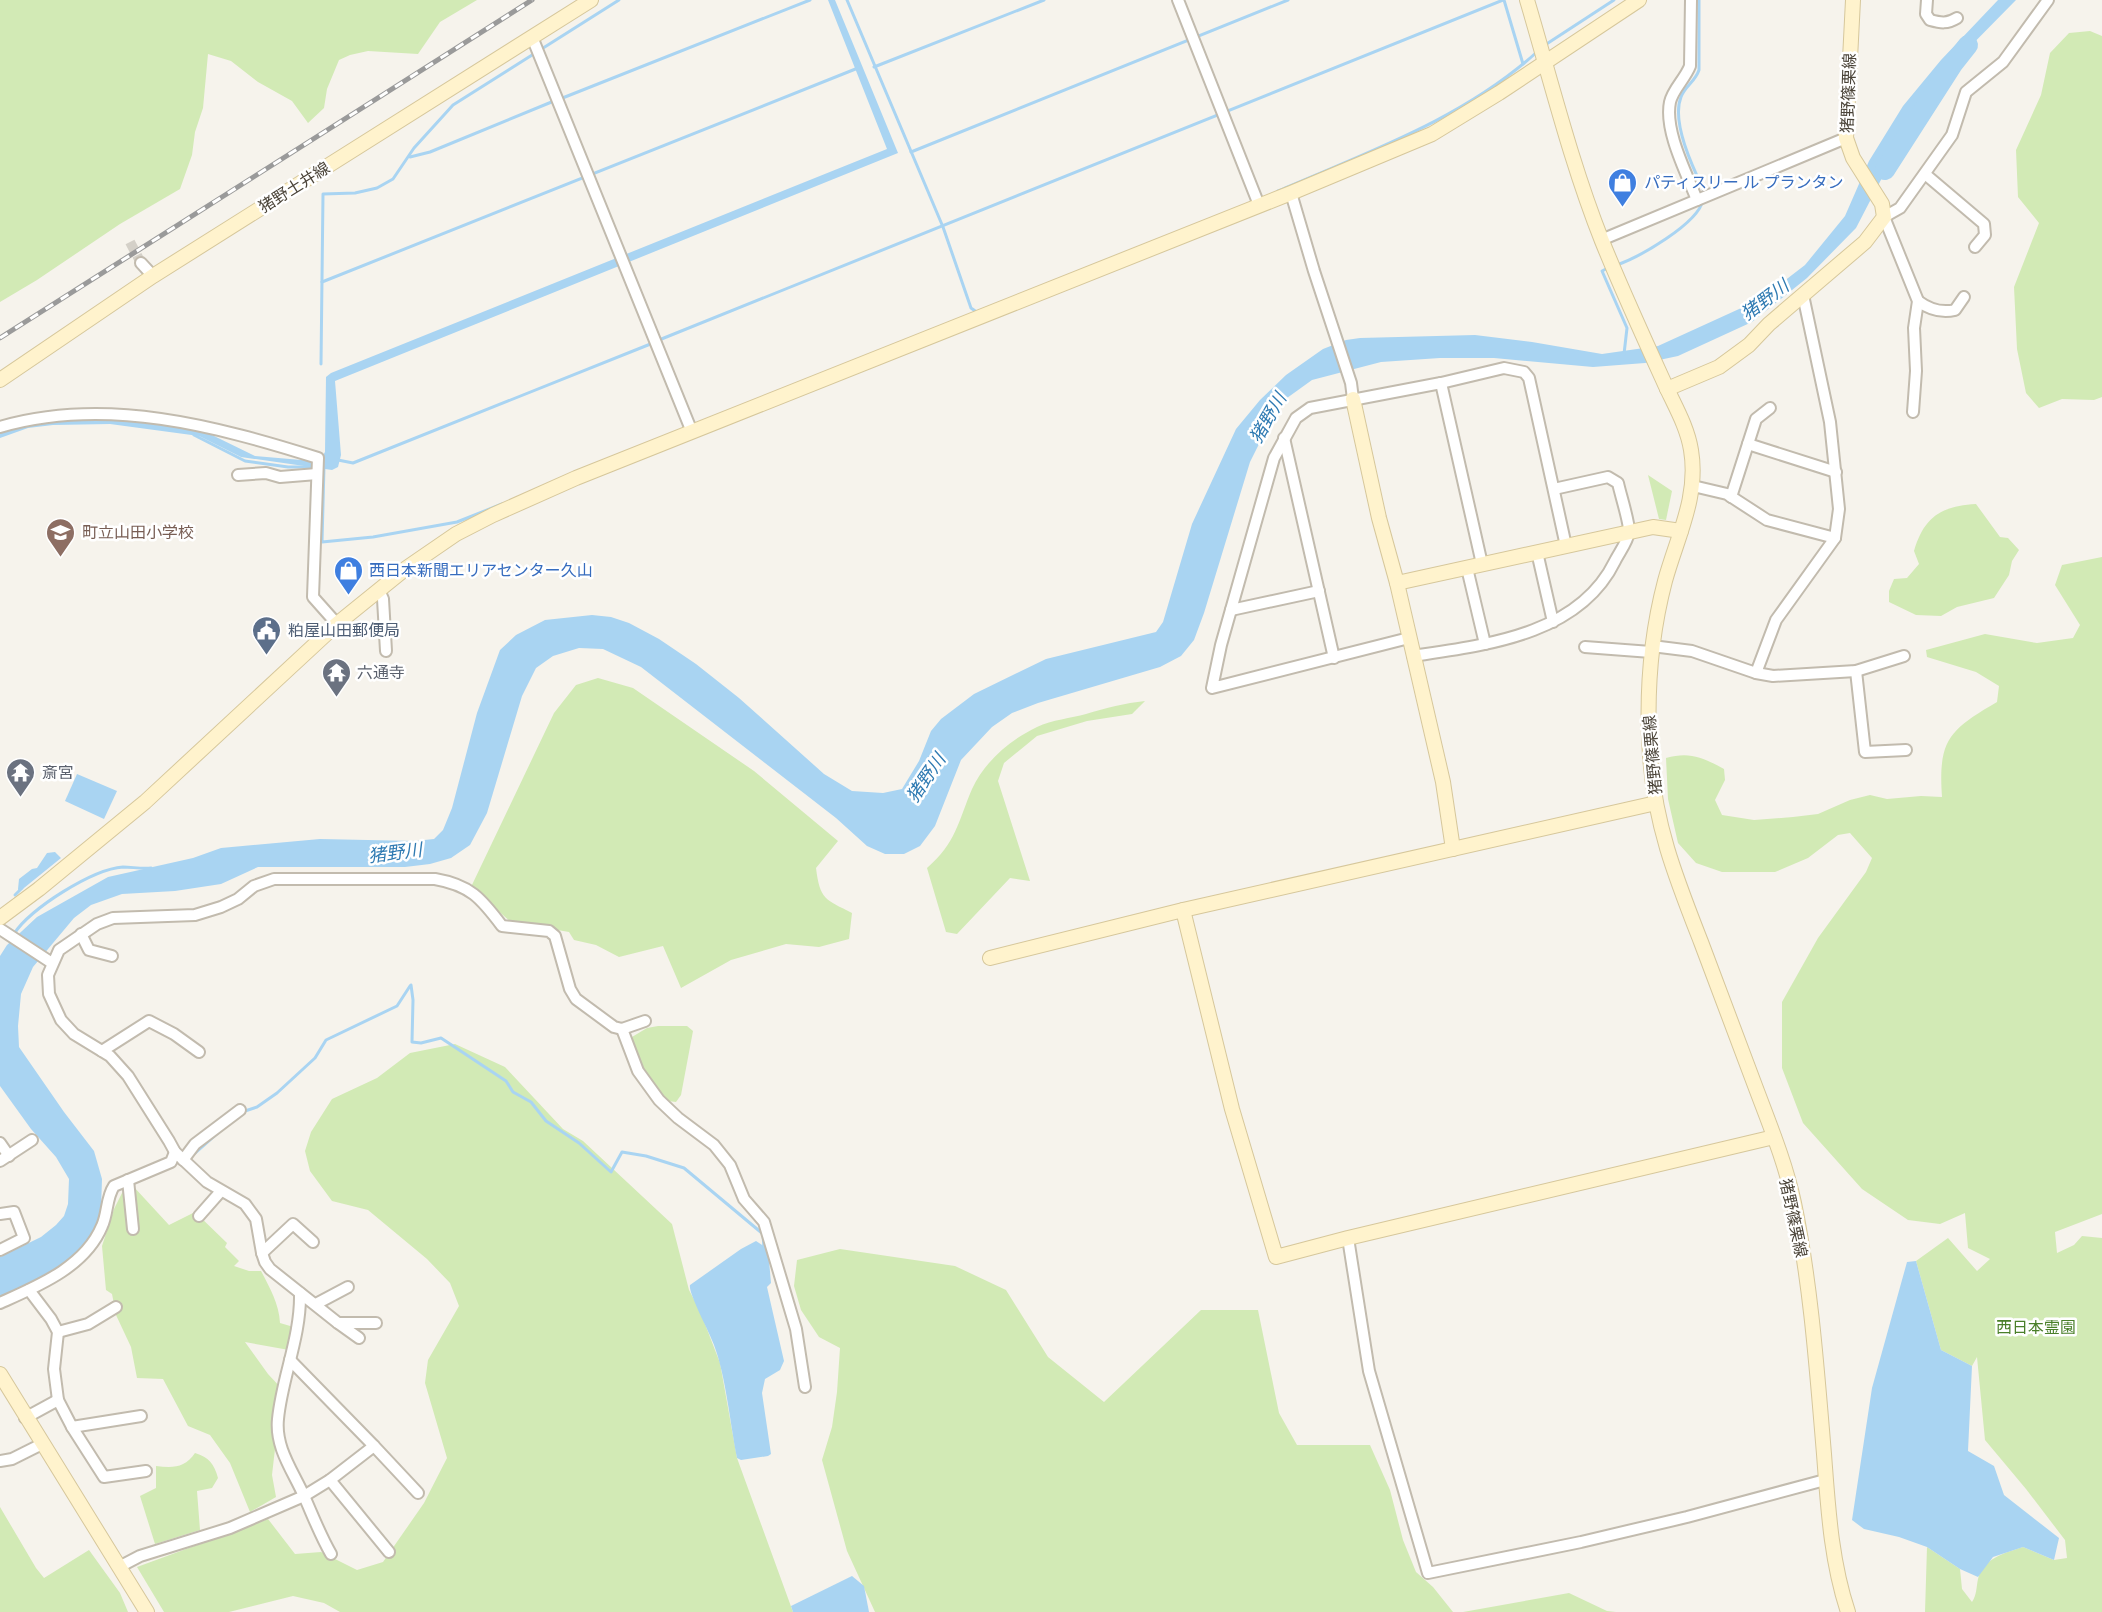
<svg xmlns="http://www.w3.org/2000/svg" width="2102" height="1612" font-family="'Fira Sans','Noto Sans JP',sans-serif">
  <rect width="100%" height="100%" fill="#f6f3ec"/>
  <g fill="#d2eab5">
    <path d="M0 0H477L440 22 418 54 368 51 350 55 339 60 327 89 324 108 308 123 292 101 258 82 231 61 208 54 203 108 195 132 192 155 180 189 120 224 37 280 0 302Z"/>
    <path d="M2090 31 2102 36V397L2094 400 2062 399 2039 408 2026 393 2017 349 2014 287 2039 223 2018 197 2016 150 2041 95 2050 53 2069 33Z"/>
    <path d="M1648 475 1672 491 1666 520 1659 519Z"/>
    <path d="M1976 504 2000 537 2008 538 2019 550 2012 561 2009 575 1994 598 1957 607 1941 616 1916 615 1889 602V591L1894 579 1907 578 1919 564 1914 551C1924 517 1941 506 1976 504Z"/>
    <path d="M2102 557V1214L2055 1232 2057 1253 2074 1245 2082 1236 2102 1238V1612H1925L1927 1547 1960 1569 1962 1589 1972 1602C1977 1594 1976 1589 1978 1579 1983 1558 2005 1553 2023 1547L2054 1560 2067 1558 2065 1540 2026 1489 1985 1440 1977 1357 1972 1366 1941 1350 1916 1261 1948 1238 1977 1271 1990 1259 1968 1248 1965 1213 1940 1224 1908 1220 1862 1189 1803 1123 1782 1068V1002L1818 938 1866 872 1872 858 1850 833 1838 835 1808 858 1775 872H1722L1696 863 1678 843 1668 799 1666 758C1690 751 1704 758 1724 769L1725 780 1715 800 1722 815 1754 820 1793 817 1818 814 1850 800 1870 795 1887 799 1921 796 1942 797C1938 740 1949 730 1997 702L1999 686 1976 672 1927 657 1926 650 1985 634 2037 643 2073 638 2080 625 2055 585 2062 565Z"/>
    <path d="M598 678 633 688 754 771 838 841 816 868C820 900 825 899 852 913L849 939 819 947 786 944 731 960 681 988 663 946 619 957 596 945 574 940 569 932 511 922 471 887 554 713 576 685Z"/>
    <path d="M1145 701 1132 714 1087 721 1037 736 1004 763 998 781 1030 881 1010 878 957 934 946 932 927 868C956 843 958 822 972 789 985 761 1010 740 1037 727 1052 720 1071 718 1086 714 1106 708 1125 703 1145 701Z"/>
    <path d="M658 1026H687L693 1031 681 1095 676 1102 668 1101 641 1068 632 1037 647 1028Z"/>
    <path d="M455 1044 505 1067 563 1129 583 1141 672 1224 689 1290 700 1311 720 1363 737 1458 793 1612H340L324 1603 293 1596 229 1612H164L137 1567 268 1519 295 1554 321 1552 357 1570 383 1562 424 1503 447 1458 425 1383 428 1360 459 1306 450 1283 427 1259 368 1210 332 1201 310 1171 305 1151 311 1132 332 1099 377 1078 410 1053Z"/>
    <path d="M133 1186 169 1225 195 1212 227 1243 225 1247 239 1261 234 1266 249 1271H261C270 1288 279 1304 280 1323L297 1328 289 1350 245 1342 268 1374 282 1389V1440L275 1449 272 1475 276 1497 250 1512 230 1463 210 1435 188 1426 163 1379 137 1378 131 1347 116 1315 120 1306 114 1304 112 1294 106 1290 102 1246 114 1209 123 1191Z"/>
    <path d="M840 1249 955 1266 1006 1290 1048 1357 1104 1402 1201 1310H1258L1279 1413 1297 1445H1370L1390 1490 1403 1540 1416 1572 1433 1587 1453 1612H875L847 1551 822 1460 832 1427 837 1392 840 1348 819 1337 801 1310 794 1286 797 1260Z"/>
    <path d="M195 1453C209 1457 214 1464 218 1478L212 1488 197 1491 200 1530 155 1544 140 1496 156 1488V1466C173 1468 185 1468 195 1453Z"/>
    <path d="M0 1507 36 1568 44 1578 89 1550 120 1593 128 1612H0Z"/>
    <path d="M1569 1593 1607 1611 1616 1612H1463Z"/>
  </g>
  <g fill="#a9d4f2">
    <path d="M828 0H835L898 153 335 381 341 455 338 467 332 470 241 457 199 436 110 424 53 425 28 428 0 438V429L48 419 143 420 186 427 212 435 255 456 313 461 321 459 325 452 326 377 331 373 887 149Z"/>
    <path d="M1998 0H2016L1953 64 1898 147 1856 228 1807 278 1752 322 1678 356 1645 363 1593 367 1494 358H1440L1381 362 1312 380 1287 398 1275 412 1250 462 1204 613 1194 640 1181 656 1160 667 1038 703 1012 713 992 727 961 760 935 826 920 846 904 854H885L867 846 836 818 641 667 603 649 579 648 553 656 536 668 522 696 487 813 470 845 451 858 430 864 405 867H258L221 884 175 891 122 894 91 905 74 918 33 967 21 994 18 1026 19 1047 64 1112 94 1151 102 1179 101 1210 88 1246 63 1266 10 1296H0V1257L41 1237 56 1225 64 1216 68 1204 69 1179 56 1157 31 1129 0 1086V956L7 945 37 917 108 877 193 858 221 848 320 839 415 841 434 839 443 830 452 808 477 713 500 650 516 635 545 620 592 615 611 617 629 623 659 639 696 664 739 698 824 774 852 791 883 793 902 789 919 761 931 731 941 719 974 694 1046 659 1156 632 1163 622 1192 524 1236 429 1260 400 1286 375 1323 349 1346 340 1360 338 1475 335 1532 342 1602 354 1658 346 1761 299 1805 265 1845 216 1869 161 1903 106 1941 60Z"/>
    <path d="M77 774 117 791 104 819 65 801Z"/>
    <path d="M55 852 61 858 19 892 18 889 19 879 32 869 37 868 47 853Z"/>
    <path d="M756 1241 768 1249 771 1283 767 1287 784 1361 780 1370 765 1379 762 1393 771 1454 768 1456 741 1460 737 1458C730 1423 726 1377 714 1345 710 1333 688 1293 690 1285L741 1249Z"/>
    <path d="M1916 1261 1941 1350 1972 1366 1968 1451 1994 1466 2004 1495 2059 1538 2054 1560 2023 1547 1993 1557 1978 1577 1960 1569 1927 1547 1899 1537 1864 1529 1852 1520 1872 1388 1907 1262Z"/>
    <path d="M852 1576 864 1586 869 1612H793L791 1606Z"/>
  </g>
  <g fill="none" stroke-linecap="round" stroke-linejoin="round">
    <g stroke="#a9d4f2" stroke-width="3">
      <path d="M847 0 943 227 971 308 978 313"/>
      <path d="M1504 0 1523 64"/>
      <path d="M1699 0V70C1695 82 1685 86 1681 97 1671 122 1693 168 1704 191V194"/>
      <path d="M1545 45 1614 0"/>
      <path d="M874 67 1044 0"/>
      <path d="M560 99 810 0"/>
      <path d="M911 152 1288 0"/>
      <path d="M410 157 430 152 554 101"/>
      <path d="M1278 191C1368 152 1465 118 1538 51"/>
      <path d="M1617 265C1639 257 1698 224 1703 200"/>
      <path d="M1608 268 1602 271 1627 328 1624 354"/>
      <path d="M322 282 858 68"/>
      <path d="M659 340 1503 0"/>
      <path d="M321 364 323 194 355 193 377 188 393 179 414 148 453 105 619 0"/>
      <path d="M194 435 245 461 288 467H312"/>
      <path d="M338 460 353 463 653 343"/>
      <path d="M324 466 322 542 373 537 457 522 502 504"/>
      <path d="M15 895 22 888"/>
      <path d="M14 934C29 909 93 869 123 867 132 867 141 869 151 868"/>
      <path d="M411 985 413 1000 412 1042 421 1043 441 1038 506 1081 513 1092 531 1102 546 1121 579 1143 611 1172 622 1152 646 1156 684 1168 763 1234 764 1249"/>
      <path d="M242 1112 257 1107 277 1093 315 1058 326 1040 397 1006 410 986"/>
      <path d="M193 1155 219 1132"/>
    </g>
    <path stroke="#a9d4f2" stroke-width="20" d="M1885 170 1953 64 1968 45"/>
    <path stroke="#d4d0c8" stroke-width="10" stroke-dasharray="10 5" stroke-linecap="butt" d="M130 242 141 263"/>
    <defs>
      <g id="street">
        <path d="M1178 0 1259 205"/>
        <path d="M1691 0 1690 66C1685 79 1673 89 1670 102 1664 131 1687 174 1697 200"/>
        <path d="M1927 0 1926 14 1930 20C1941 23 1947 24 1957 18"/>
        <path d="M532 37 692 432"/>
        <path d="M1925 174 1984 224 1985 235 1975 247"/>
        <path d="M1291 193 1314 271 1351 383 1353 399"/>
        <path d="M1601 240 1846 138"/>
        <path d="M141 263 153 276"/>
        <path d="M1918 301C1930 310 1942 313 1955 310L1964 297"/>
        <path d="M1441 383 1482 564"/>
        <path d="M1913 412 1916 371 1914 328 1918 301 1884 217 1900 208 1952 135 1966 92 2003 62 2048 0"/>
        <path d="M0 427C106 396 216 426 318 458L313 597 337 624"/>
        <path d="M1284 438 1334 658"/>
        <path d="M1748 444 1836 472"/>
        <path d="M238 475 266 473 280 477 317 474"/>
        <path d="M1693 486 1727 494 1767 520 1835 538"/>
        <path d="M1731 497 1756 419 1770 408"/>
        <path d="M1537 552 1553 622"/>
        <path d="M1467 568 1485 644"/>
        <path d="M379 590 383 599 386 651"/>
        <path d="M1231 610 1319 591"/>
        <path d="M1409 638 1212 688 1221 645 1274 458 1296 418 1310 408 1441 383 1504 368 1524 372 1529 378 1566 546"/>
        <path d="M1652 646 1692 651 1756 673 1776 620 1835 538 1839 509 1830 422 1803 295"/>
        <path d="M1585 647 1651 652"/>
        <path d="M1413 656C1486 645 1579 635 1615 561 1619 553 1628 541 1629 532 1630 524 1620 493 1618 483L1608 477 1554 489"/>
        <path d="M1856 671 1865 752 1906 750"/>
        <path d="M1756 673 1773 676 1856 671 1904 656"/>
        <path d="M0 929 52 963"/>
        <path d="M81 934 89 950 112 956"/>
        <path d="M622 1029 638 1071 659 1100 678 1118 714 1145 730 1165 744 1199 764 1222 796 1329 805 1387"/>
        <path d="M102 1051 149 1021 174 1034 199 1052"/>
        <path d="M0 1143 9 1156"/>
        <path d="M183 1160 195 1144 240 1110"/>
        <path d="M0 1161 32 1140"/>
        <path d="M128 1180 133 1229"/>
        <path d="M0 1214 14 1212 24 1238 0 1250"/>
        <path d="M199 1216 221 1191"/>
        <path d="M1348 1238 1369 1371 1428 1573 1581 1542 1687 1517 1825 1480"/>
        <path d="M262 1253 293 1224 313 1242"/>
        <path d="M29 1290 51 1319 58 1332 54 1369 58 1400 72 1427 104 1477 146 1471"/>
        <path d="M300 1293C301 1337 282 1377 278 1419 275 1448 293 1471 304 1496 313 1516 320 1535 331 1554"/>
        <path d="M0 1303C38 1286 85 1267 102 1226 108 1213 106 1198 114 1186L171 1162 175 1152"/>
        <path d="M316 1304 348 1287"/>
        <path d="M338 1323H376"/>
        <path d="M58 1332 88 1324 116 1307"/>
        <path d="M359 1338 338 1323 270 1269 265 1262 262 1253 256 1219 245 1204 207 1182 175 1152 169 1141 128 1076 110 1056 74 1034 61 1020 49 994 48 975 59 950 97 924 113 918 195 915 221 907 238 899 254 886 274 879H435C470 885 481 898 502 926L549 931 555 936 570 989 576 999 614 1027 622 1029 645 1021"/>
        <path d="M25 1418 58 1400"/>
        <path d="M72 1427 141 1416"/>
        <path d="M374 1446 418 1493"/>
        <path d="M0 1461 12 1459 42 1444"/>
        <path d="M330 1480 389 1552"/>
        <path d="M119 1567 140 1556 230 1528 304 1496 330 1480 374 1446 290 1360"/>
      </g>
      <g id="secondary">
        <path d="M1527 0C1551 81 1571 163 1602 241 1621 288 1642 334 1663 380 1673 403 1687 425 1691 450 1699 497 1677 537 1665 581 1650 638 1646 697 1650 756 1655 826 1676 878 1701 942 1720 992 1739 1042 1757 1091 1771 1128 1786 1165 1794 1203 1811 1285 1817 1371 1824 1454 1828 1507 1831 1561 1848 1612"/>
        <path d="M0 380 153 276 591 0"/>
        <path d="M1667 389 1719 367 1749 345 1769 324 1865 242 1884 217 1882 204 1853 158 1846 138 1853 0"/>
        <path d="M1353 399 1379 518 1397 583 1443 782 1453 849"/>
        <path d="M1397 583 1653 527 1681 531"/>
        <path d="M1183 910 1232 1109 1276 1257 1348 1238 1774 1137"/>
        <path d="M0 918 39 889 145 802 337 624 405 569 456 534 493 515 576 478 1291 193 1432 134 1499 93 1639 0"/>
        <path d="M990 958 1183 910 1656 803"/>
        <path d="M0 1374 147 1612"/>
      </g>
    </defs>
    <use href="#street" stroke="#c2bbae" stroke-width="14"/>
    <use href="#secondary" stroke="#d6c79b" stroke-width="16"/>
    <use href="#street" stroke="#fff" stroke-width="10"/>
    <use href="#secondary" stroke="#fff3cd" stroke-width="14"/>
    <defs>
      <path id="rail" d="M0 338 532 0"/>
    </defs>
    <use href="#rail" stroke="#9a9a9a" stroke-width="5"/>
    <use href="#rail" stroke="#fff" stroke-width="3" stroke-dasharray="9" stroke-linecap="butt"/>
  </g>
  <defs>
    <symbol id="shop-pin" viewBox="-11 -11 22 30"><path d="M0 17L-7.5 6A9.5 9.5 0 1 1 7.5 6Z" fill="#3f7fe0" stroke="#fff"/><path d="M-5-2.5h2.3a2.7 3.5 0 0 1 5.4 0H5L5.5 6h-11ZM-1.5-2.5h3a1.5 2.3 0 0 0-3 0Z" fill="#fff"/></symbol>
    <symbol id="school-pin" viewBox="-11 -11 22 30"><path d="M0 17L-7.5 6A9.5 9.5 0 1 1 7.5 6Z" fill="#8d6e63" stroke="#fff"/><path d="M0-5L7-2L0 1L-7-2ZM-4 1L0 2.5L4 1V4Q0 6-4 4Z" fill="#fff"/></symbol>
    <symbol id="civic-pin" viewBox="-11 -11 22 30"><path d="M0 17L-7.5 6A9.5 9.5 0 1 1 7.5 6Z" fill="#5c6f8a" stroke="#fff"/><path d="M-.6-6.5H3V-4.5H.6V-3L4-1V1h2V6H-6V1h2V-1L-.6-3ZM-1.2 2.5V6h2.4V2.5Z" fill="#fff"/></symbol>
    <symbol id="temple-pin" viewBox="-11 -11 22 30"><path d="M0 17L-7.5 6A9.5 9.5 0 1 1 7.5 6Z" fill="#6b7280" stroke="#fff"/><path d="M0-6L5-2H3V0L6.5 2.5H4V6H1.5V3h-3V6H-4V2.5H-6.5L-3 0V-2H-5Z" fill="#fff"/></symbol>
  </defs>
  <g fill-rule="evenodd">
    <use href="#shop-pin" x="1606" y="166" width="33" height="45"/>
    <use href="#school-pin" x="44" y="516" width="33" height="45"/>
    <use href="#shop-pin" x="332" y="554" width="33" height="45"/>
    <use href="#civic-pin" x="250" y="614" width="33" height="45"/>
    <use href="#temple-pin" x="320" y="656" width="33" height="45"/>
    <use href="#temple-pin" x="4" y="756" width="33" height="45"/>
  </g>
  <g text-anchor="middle" stroke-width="5" stroke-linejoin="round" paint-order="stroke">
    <g font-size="16" fill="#4b4439" stroke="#fff">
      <text transform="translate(1848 93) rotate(-88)" y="6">猪野篠栗線</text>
      <text transform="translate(294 187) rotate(-32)" y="6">猪野土井線</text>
      <text transform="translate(1652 755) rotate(-95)" y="6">猪野篠栗線</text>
      <text transform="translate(1794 1218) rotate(78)" y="6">猪野篠栗線</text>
    </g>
    <g font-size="16" fill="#366cbe" stroke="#fff" text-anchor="start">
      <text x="1644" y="188">パティスリー ル プランタン</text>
      <text x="369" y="576">西日本新聞エリアセンター久山</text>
    </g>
    <g font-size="16" fill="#785e54" stroke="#fff" text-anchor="start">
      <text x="82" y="538">町立山田小学校</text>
    </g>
    <g font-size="16" fill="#4e5e75" stroke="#fff" text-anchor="start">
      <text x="288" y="636">粕屋山田郵便局</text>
    </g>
    <g font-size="16" fill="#5b616d" stroke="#fff" text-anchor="start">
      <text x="357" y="678">六通寺</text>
      <text x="42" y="778">斎宮</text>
    </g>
    <g font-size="16" fill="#4a7f2a" stroke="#fff">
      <text x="2036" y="1333">西日本霊園</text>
    </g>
    <g font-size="18" font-style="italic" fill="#2e7ab2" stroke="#fff">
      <text transform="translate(1765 300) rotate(-37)" y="6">猪野川</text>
      <text transform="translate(1268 418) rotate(-60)" y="6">猪野川</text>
      <text transform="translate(926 778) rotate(-56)" y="6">猪野川</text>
      <text transform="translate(395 853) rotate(-7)" y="6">猪野川</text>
    </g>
  </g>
</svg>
